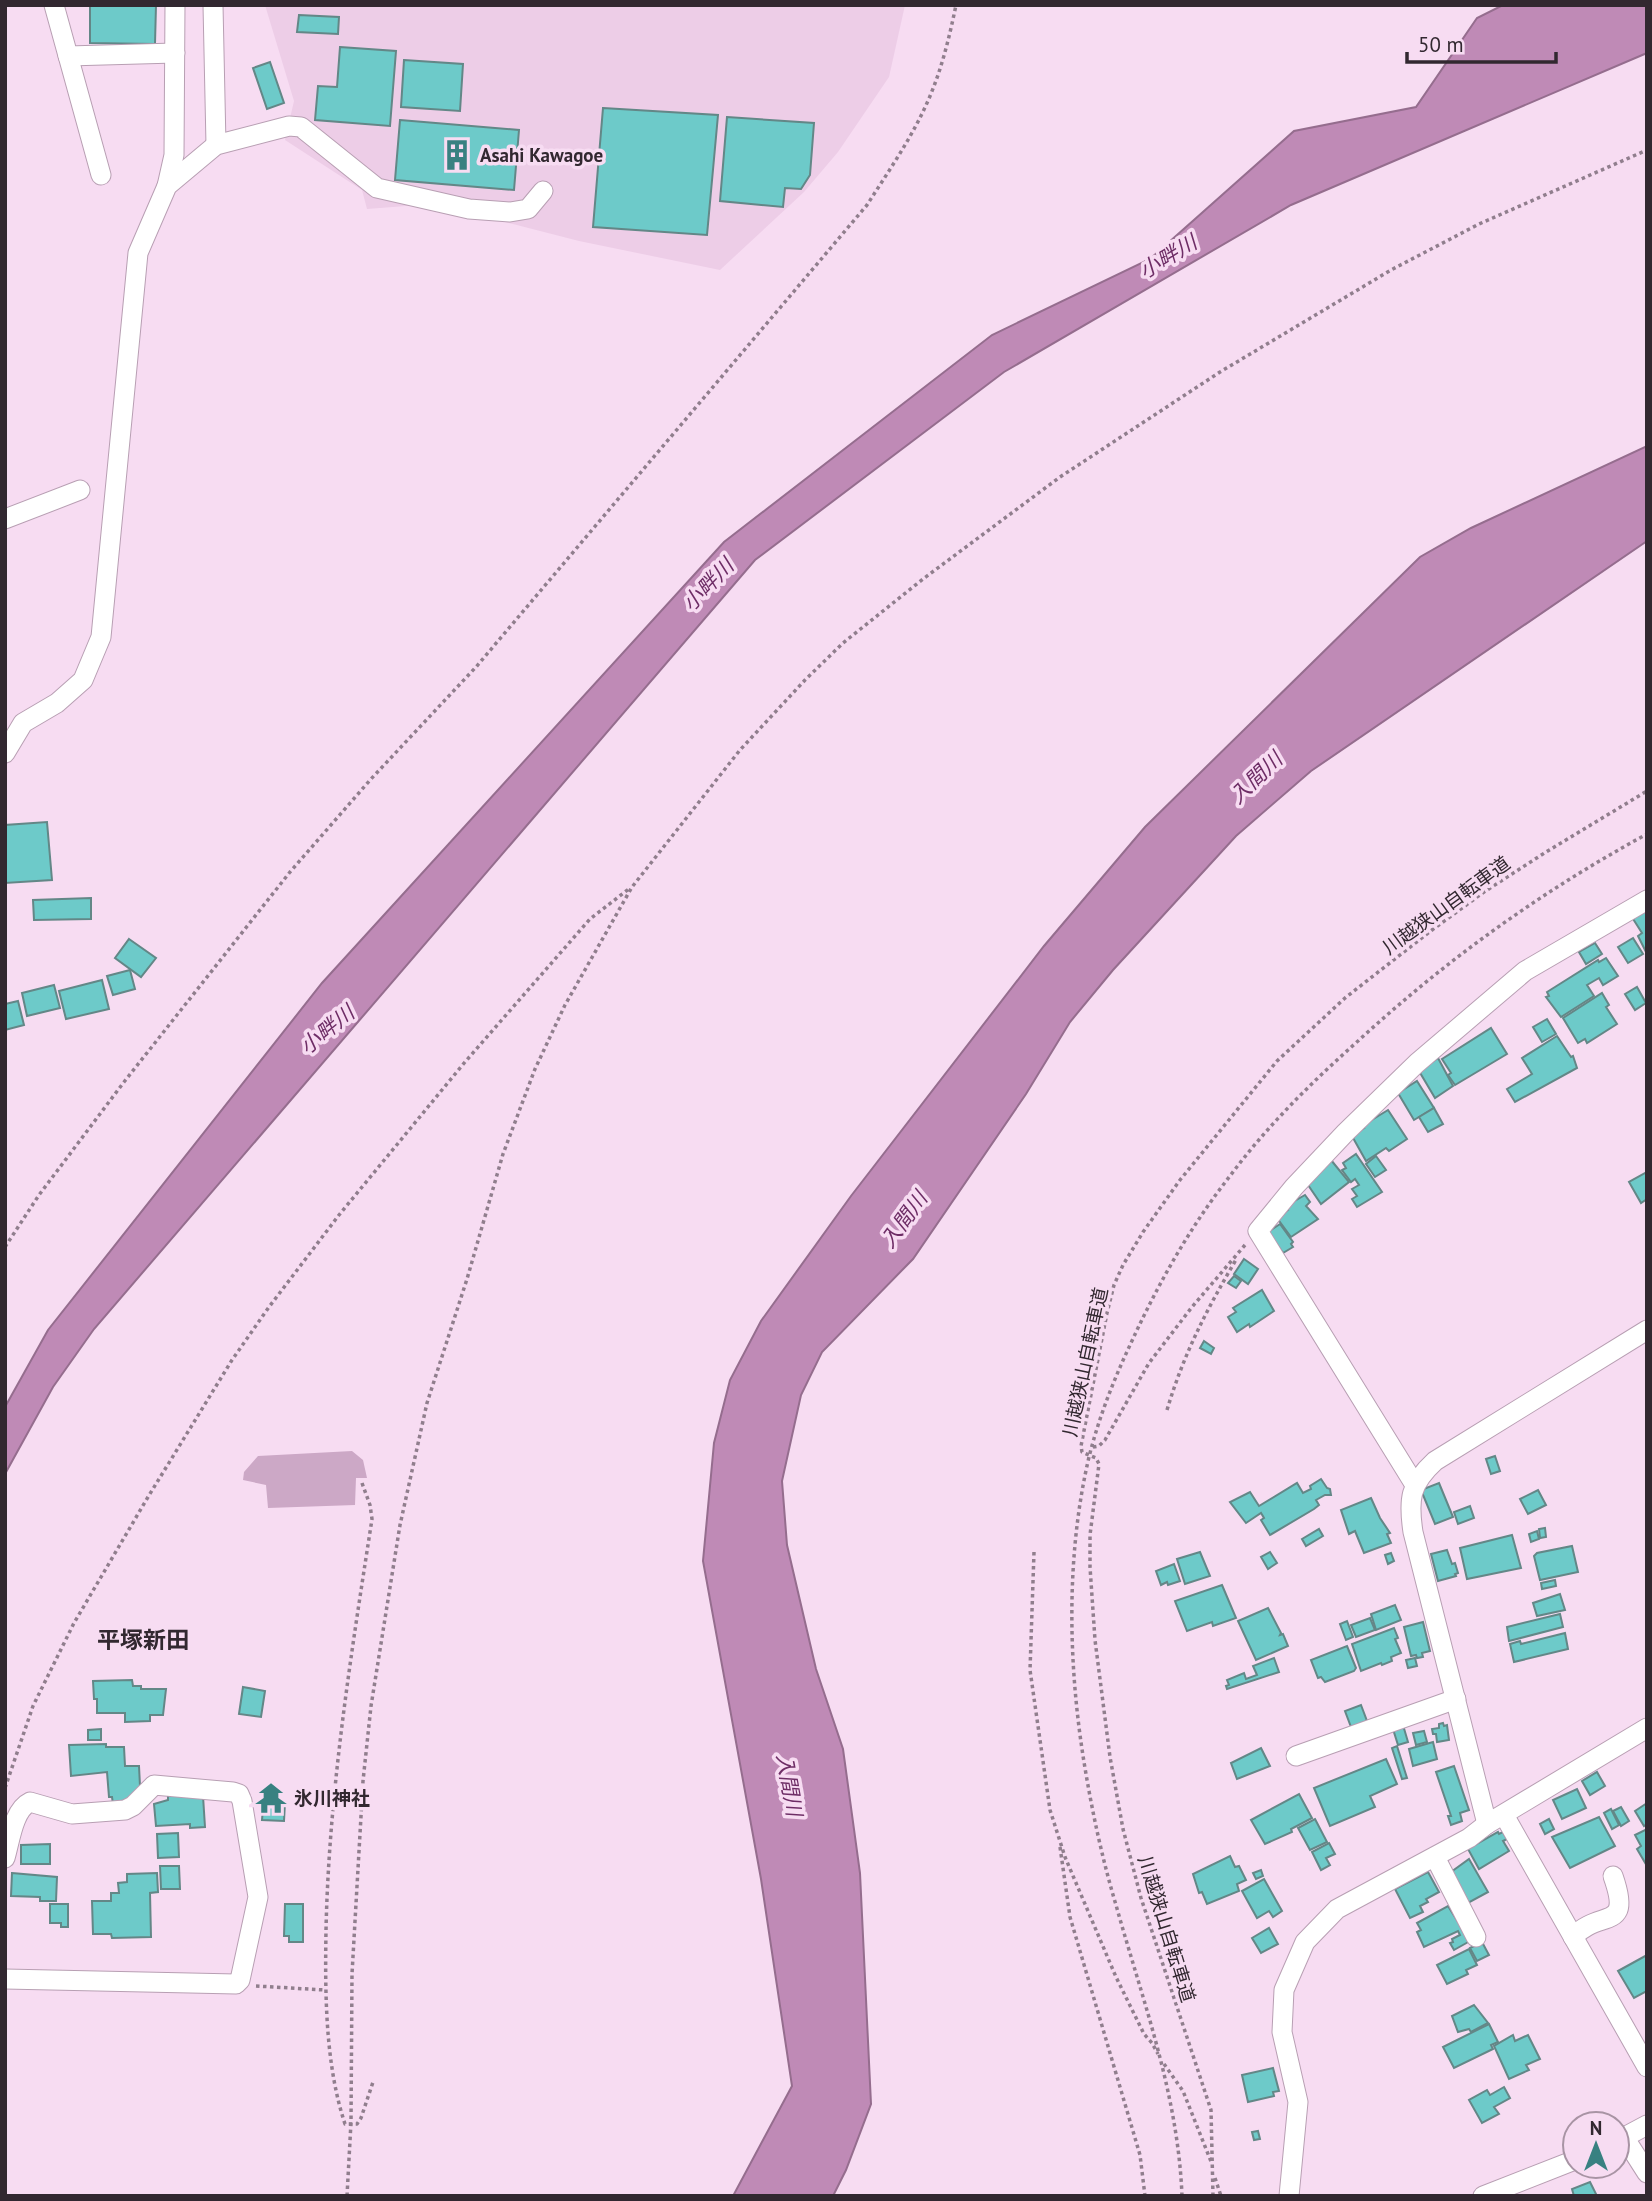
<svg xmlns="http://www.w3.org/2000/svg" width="1652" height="2201" font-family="'PT Sans','Noto Sans JP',sans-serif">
  <rect width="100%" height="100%" fill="#f7dcf2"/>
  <path fill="#edcde7" d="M265 5H905L889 77 838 152 804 192 720 270 579 241 489 218 419 205 367 209 362 190 285 140 294 101Z"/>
  <path fill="#cca8c6" d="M352 1451 363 1460 367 1478H356L355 1505 268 1508 266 1485 243 1480 244 1472 258 1456Z"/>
  <g fill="#bf8ab6" stroke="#956d8e" stroke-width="2">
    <path d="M1503 5H1647V53L1291 205 1004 372 755 560 94 1329 53 1387 5 1474V1407L48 1330 322 983 724 542 992 335 1150 259 1294 131 1416 107 1477 18Z"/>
    <path d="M1647 446V541L1311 771 1236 836 1113 970 1070 1022 1026 1094 913 1259 822 1352 801 1395 782 1481 787 1545 816 1669 843 1749 860 1873 871 2104 846 2170 833 2196H733L792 2086 761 1879 703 1561 714 1443 730 1380 761 1321 851 1196 1044 946 1145 827 1420 557 1471 528Z"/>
  </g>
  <g fill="#6dcac9" stroke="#638787" stroke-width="2">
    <path d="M90 5H156L155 44 90 43Z"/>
    <path d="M299 15 339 17 338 34 297 32Z"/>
    <path d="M340 47 396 51 390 126 315 120 318 86 337 87Z"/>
    <path d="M404 60 463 64 460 111 401 107Z"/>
    <path d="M270 62 284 103 267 109 253 68Z"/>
    <path d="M603 108 718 115 707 235 593 227Z"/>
    <path d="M727 117 814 123 810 175 801 189 785 188 783 207 720 201Z"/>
    <path d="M400 120 519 130 514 190 395 180Z"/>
    <path d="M47 822 52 880 5 883V825Z"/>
    <path d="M91 898V919L34 920 33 900Z"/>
    <path d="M1647 904V954L1638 936 1642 933 1630 914Z"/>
    <path d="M1633 938 1643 954 1628 963 1618 947Z"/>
    <path d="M129 939 156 958 141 977 115 958Z"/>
    <path d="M1595 943 1602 954 1586 964 1579 952Z"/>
    <path d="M1606 958 1618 976 1603 985 1599 978 1587 985 1594 996 1561 1017 1546 997 1549 996 1547 992 1598 960 1599 962Z"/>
    <path d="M130 970 135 989 113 995 107 976Z"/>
    <path d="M102 980 109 1009 66 1019 59 991Z"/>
    <path d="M54 985 60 1008 27 1016 22 993Z"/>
    <path d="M1637 987 1646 1003 1635 1010 1625 994Z"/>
    <path d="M1602 993 1609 1005 1606 1007 1617 1024 1587 1043 1585 1039 1578 1043 1563 1018Z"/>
    <path d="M18 1001 24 1025 5 1030V1004Z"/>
    <path d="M1547 1019 1556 1034 1542 1042 1533 1027Z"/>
    <path d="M1491 1028 1507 1054 1455 1085 1448 1075 1451 1073 1442 1059Z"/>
    <path d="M1557 1036 1571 1057 1573 1056 1577 1068 1515 1102 1507 1089 1532 1074 1522 1058Z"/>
    <path d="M1438 1058 1453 1086 1435 1098 1419 1071Z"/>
    <path d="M1417 1081 1434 1108 1414 1120 1398 1093Z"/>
    <path d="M1434 1108 1443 1124 1428 1132 1419 1117Z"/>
    <path d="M1388 1110 1407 1139 1389 1151 1386 1148 1366 1161 1352 1136 1364 1128 1362 1126Z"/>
    <path d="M1356 1154 1382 1192 1357 1207 1352 1199 1357 1196 1352 1189 1359 1185 1355 1179 1351 1182 1342 1170 1346 1168 1343 1163Z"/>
    <path d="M1376 1156 1386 1170 1375 1177 1366 1164Z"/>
    <path d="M1331 1160 1349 1182 1321 1204 1306 1182Z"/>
    <path d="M1647 1172V1199L1641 1203 1629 1182Z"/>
    <path d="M1305 1195 1310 1202 1306 1206 1318 1219 1291 1237 1277 1218 1288 1210 1286 1206Z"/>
    <path d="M1280 1224 1293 1242 1291 1244 1293 1247 1283 1253 1268 1232Z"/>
    <path d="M1244 1259 1258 1269 1248 1284 1234 1274Z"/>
    <path d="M1234 1276 1241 1281 1236 1288 1228 1283Z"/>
    <path d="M1262 1290 1274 1311 1250 1327 1249 1324 1237 1332 1228 1317 1236 1312 1233 1308Z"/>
    <path d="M1204 1341 1214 1348 1211 1354 1200 1348Z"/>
    <path d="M1495 1456 1500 1471 1491 1474 1486 1459Z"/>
    <path d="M1321 1479 1327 1488 1330 1489 1331 1495H1325L1316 1500 1319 1505 1314 1509 1270 1535 1261 1520 1264 1518 1261 1513 1246 1523 1230 1502 1250 1492 1259 1506 1297 1483 1303 1493 1311 1489 1310 1486Z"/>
    <path d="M1439 1483 1453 1517 1435 1524 1421 1490Z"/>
    <path d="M1538 1490 1546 1505 1528 1514 1520 1499Z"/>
    <path d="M1371 1498 1380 1518 1390 1533 1387 1534 1391 1543 1364 1553 1355 1531 1349 1534 1341 1510Z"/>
    <path d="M1470 1506 1474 1518 1458 1524 1454 1512Z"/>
    <path d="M1545 1528 1546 1537 1540 1538 1539 1529Z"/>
    <path d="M1319 1529 1323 1536 1306 1546 1302 1539Z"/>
    <path d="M1537 1531 1539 1539 1531 1542 1529 1534Z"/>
    <path d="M1512 1535 1521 1568 1467 1579 1460 1548Z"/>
    <path d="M1572 1546 1578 1572 1540 1580 1534 1556 1537 1553Z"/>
    <path d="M1447 1550 1452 1564 1455 1563 1458 1573 1455 1574 1456 1576 1438 1581 1431 1554Z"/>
    <path d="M1200 1552 1210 1576 1185 1584 1177 1559Z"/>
    <path d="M1270 1552 1277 1563 1268 1569 1261 1557Z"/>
    <path d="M1391 1553 1394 1561 1388 1564 1385 1555Z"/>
    <path d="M1174 1564 1180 1581 1168 1585 1167 1582 1161 1585 1156 1571Z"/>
    <path d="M1555 1580 1556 1586 1542 1589 1541 1583Z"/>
    <path d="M1222 1585 1236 1618 1213 1626 1212 1622 1187 1631 1175 1601Z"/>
    <path d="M1560 1594 1565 1610 1537 1616 1533 1603Z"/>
    <path d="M1395 1605 1401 1620 1376 1630 1371 1614Z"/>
    <path d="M1268 1608 1281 1633 1280 1635 1283 1634 1288 1646 1256 1660 1238 1621Z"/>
    <path d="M1560 1614 1563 1627 1509 1641 1507 1627Z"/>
    <path d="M1370 1618 1375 1630 1356 1637 1351 1625Z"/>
    <path d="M1347 1621 1353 1637 1346 1640 1340 1624Z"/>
    <path d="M1423 1622 1430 1651 1422 1653 1423 1657 1417 1658 1416 1655 1411 1656 1404 1627Z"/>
    <path d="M1394 1628 1398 1638 1395 1639 1401 1653 1391 1657 1392 1661 1382 1665 1381 1663 1361 1671 1352 1644Z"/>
    <path d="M1565 1633 1568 1649 1514 1662 1510 1644 1520 1641 1521 1644Z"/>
    <path d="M1347 1646 1356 1668 1354 1671 1325 1682 1321 1677 1318 1678 1311 1660Z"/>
    <path d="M1274 1658 1279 1672 1227 1689 1226 1686 1229 1685 1227 1680 1244 1673 1246 1679 1257 1675 1253 1666Z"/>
    <path d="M1415 1658 1417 1666 1408 1668 1406 1660Z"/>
    <path d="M132 1680 133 1686H141V1689H166L163 1715H150V1721L125 1722V1713H97V1699H94L93 1681Z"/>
    <path d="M243 1687 265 1691 261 1717 239 1714Z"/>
    <path d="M1361 1705 1367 1721 1351 1727 1345 1711Z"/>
    <path d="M1443 1723 1444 1726 1447 1725 1449 1740 1437 1742 1436 1734H1433L1432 1729 1439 1728V1724Z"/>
    <path d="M1403 1725 1408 1742 1398 1745 1393 1729Z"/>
    <path d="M101 1729V1740H88V1730Z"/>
    <path d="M1424 1731 1427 1742 1416 1745 1413 1733Z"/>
    <path d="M1433 1742 1437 1759 1413 1766 1409 1749Z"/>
    <path d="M106 1744V1747H124L125 1766H139L140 1786 127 1803 113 1804 112 1797H109L107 1772 71 1776 69 1745Z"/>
    <path d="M1397 1746 1407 1778 1402 1779 1392 1748Z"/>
    <path d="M1261 1748 1270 1766 1237 1779 1231 1763Z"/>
    <path d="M1386 1759 1397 1784 1370 1796 1375 1807 1330 1826 1314 1788Z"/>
    <path d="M1454 1766 1469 1810 1460 1813 1462 1821 1451 1825 1448 1816H1451L1436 1772Z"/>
    <path d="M1597 1772 1605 1786 1590 1795 1582 1781Z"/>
    <path d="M1577 1789 1586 1808 1562 1819 1553 1800Z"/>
    <path d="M269 1794H278V1802H285L284 1821 262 1820 263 1808H268Z"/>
    <path d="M1299 1794 1312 1818 1291 1829 1292 1832 1265 1844 1251 1820Z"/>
    <path d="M168 1795 203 1796 205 1827 190 1828V1824L156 1826 154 1804 168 1800Z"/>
    <path d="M1647 1803V1824L1644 1826 1635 1811Z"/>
    <path d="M1621 1807 1629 1821 1621 1826 1613 1811Z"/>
    <path d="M1611 1809 1619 1825 1612 1829 1604 1813Z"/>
    <path d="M1599 1817 1615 1846 1570 1868 1552 1837Z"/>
    <path d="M1315 1819 1327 1842 1310 1850 1298 1828Z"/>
    <path d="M1549 1819 1554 1829 1545 1834 1540 1824Z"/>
    <path d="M1647 1829V1866L1637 1849 1641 1846 1635 1835Z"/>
    <path d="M1498 1832 1499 1834 1503 1832 1507 1839 1503 1841 1509 1851 1479 1869 1468 1849Z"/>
    <path d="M178 1833 179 1857 158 1858 157 1834Z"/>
    <path d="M1329 1843 1335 1854 1326 1858 1330 1865 1321 1870 1312 1852Z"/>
    <path d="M50 1844V1864H21V1845Z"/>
    <path d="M1230 1856 1235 1867 1239 1866 1246 1880 1237 1884 1239 1891 1207 1904 1202 1892 1199 1893 1193 1874Z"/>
    <path d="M1469 1859 1488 1892 1468 1903 1451 1872Z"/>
    <path d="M160 1866H179L180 1889H161Z"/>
    <path d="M1261 1870 1263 1876 1256 1879 1253 1873Z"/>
    <path d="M1428 1872 1439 1892 1426 1899 1428 1902 1420 1906 1423 1912 1410 1918 1395 1889Z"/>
    <path d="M12 1873 57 1877 56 1901H40V1897L11 1896Z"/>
    <path d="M157 1873 158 1892 150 1893 151 1937 112 1938 111 1934H93L92 1901H111V1893H119L118 1883 127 1882V1874Z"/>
    <path d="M1264 1879 1282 1911 1273 1917 1269 1911 1257 1918 1242 1891Z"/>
    <path d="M50 1904H68V1927H61V1923H50Z"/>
    <path d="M285 1904H303V1942H289V1936H284Z"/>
    <path d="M1448 1906 1470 1941 1454 1950 1450 1943 1453 1942 1452 1939 1460 1935 1458 1931 1424 1947 1417 1932 1421 1930 1417 1923Z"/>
    <path d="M1269 1928 1278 1944 1261 1953 1252 1938Z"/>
    <path d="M1482 1942 1489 1955 1477 1961 1470 1948Z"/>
    <path d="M1469 1949 1477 1965 1466 1970 1468 1974 1447 1984 1437 1965Z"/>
    <path d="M1647 1955V1991L1634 1998 1618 1971Z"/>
    <path d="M1474 2005 1488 2023 1471 2032 1469 2029 1458 2032 1452 2016Z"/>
    <path d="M1489 2024 1498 2042 1491 2045 1493 2049 1454 2068 1443 2047Z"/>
    <path d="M1513 2035 1515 2041 1528 2035 1540 2059 1526 2065 1529 2070 1509 2079 1494 2046Z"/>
    <path d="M1273 2068 1279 2091 1273 2092 1274 2096 1248 2102 1242 2075Z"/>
    <path d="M1504 2087 1510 2098 1494 2107 1499 2114 1482 2123 1469 2100 1487 2090 1490 2095Z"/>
    <path d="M1258 2131 1260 2139 1254 2140 1252 2132Z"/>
    <path d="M1590 2182 1597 2196H1574L1572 2189Z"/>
  </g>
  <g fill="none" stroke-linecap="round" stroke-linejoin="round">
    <defs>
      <g id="minor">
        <path d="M54 5 101 175"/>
        <path d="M213 5 216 145"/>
        <path d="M68 56 175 53"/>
        <path d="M167 186 174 155 175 5"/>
        <path d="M5 519 80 490"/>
        <path d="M5 753 23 723 57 703 83 680 101 637 138 253 167 186 216 145 289 126 301 127 377 188 469 209 510 212 528 209 543 191"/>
        <path d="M1415 1485 1258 1231 1294 1187 1346 1132 1417 1063 1525 971 1647 900"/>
        <path d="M1296 1756 1456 1699"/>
        <path d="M1504 1815 1647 2067"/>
        <path d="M1487 1824 1413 1532C1408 1499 1410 1484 1435 1461L1647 1330"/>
        <path d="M1435 1857 1476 1937"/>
        <path d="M5 1858C10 1842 13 1810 30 1802L72 1814 125 1810 133 1806 154 1785 233 1792 239 1794 242 1801 258 1897 240 1980 236 1984 5 1979"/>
        <path d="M1573 1937C1600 1908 1633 1933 1613 1876"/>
        <path d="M1624 2137 1647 2173"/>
        <path d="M1617 2141 1647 2125"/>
        <path d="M1289 2196 1298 2102 1282 2032 1284 1990 1305 1942 1337 1909 1469 1838 1487 1824 1647 1728"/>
        <path d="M1483 2196 1575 2160"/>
      </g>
    </defs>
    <use href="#minor" stroke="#b89fb3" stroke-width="21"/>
    <g stroke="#907e8d" stroke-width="3.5" stroke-dasharray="3.5 3.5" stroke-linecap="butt">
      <path d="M5 1247 39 1195 124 1082 290 872 371 779 476 667 867 205C888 172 911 139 927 103 941 72 949 39 956 5"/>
      <path d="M1167 1410C1184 1353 1207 1309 1237 1258"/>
      <path d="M1093 1447 1099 1446 1105 1440 1149 1363 1192 1307 1245 1245"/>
      <path d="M362 1483 370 1505 372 1519C351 1655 329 1791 326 1930 325 1992 325 2064 345 2124H357L361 2118 373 2082"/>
      <path d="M1034 1552 1030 1670 1050 1810 1065 1857 1116 1977 1144 2034 1152 2043 1158 2054"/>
      <path d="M5 1788 33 1706 74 1623 148 1497 232 1360 269 1307 339 1215 465 1062 590 919 630 888"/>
      <path d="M1060 1847 1070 1917 1140 2155 1145 2196"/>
      <path d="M256 1986 325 1990"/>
      <path d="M1164 2064 1183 2091 1212 2164"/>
      <path d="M1215 2178 1221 2196"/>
      <path d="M347 2196 351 2122 352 1974 363 1781 371 1706 400 1525 427 1403 467 1279 503 1154 535 1069 565 1005 632 887 740 750 805 680 843 643 923 579 1060 477 1220 372 1391 270 1479 224 1647 150"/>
      <path d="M1182 2196C1178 2094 1143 2002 1116 1905 1102 1858 1092 1811 1084 1762 1068 1663 1066 1555 1089 1457 1099 1417 1114 1379 1131 1343 1158 1284 1190 1227 1230 1176 1267 1126 1312 1082 1358 1041 1446 960 1542 891 1647 834"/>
      <path d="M1213 2196 1211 2110 1141 1898 1123 1829 1110 1757 1095 1640 1090 1567V1535L1099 1464 1096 1458 1082 1452 1081 1446 1107 1313 1114 1285 1123 1265 1143 1232 1180 1180 1277 1061 1345 998 1432 930 1484 892 1546 852 1647 791"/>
    </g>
    <use href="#minor" stroke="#fff" stroke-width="19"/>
  </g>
  <defs>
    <symbol id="building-bare" viewBox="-9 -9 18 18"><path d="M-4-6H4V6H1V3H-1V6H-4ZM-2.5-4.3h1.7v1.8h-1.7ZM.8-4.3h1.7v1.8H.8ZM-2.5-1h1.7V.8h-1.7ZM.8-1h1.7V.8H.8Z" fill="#388181" stroke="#f7dcf2" stroke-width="2.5" paint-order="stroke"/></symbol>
    <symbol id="temple-bare" viewBox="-9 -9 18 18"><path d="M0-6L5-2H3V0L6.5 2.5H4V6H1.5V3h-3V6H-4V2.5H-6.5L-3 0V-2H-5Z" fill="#388181" stroke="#f7dcf2" stroke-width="2.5" paint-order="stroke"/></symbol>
  </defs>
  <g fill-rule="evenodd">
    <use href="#building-bare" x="435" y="133" width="44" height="44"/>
    <use href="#temple-bare" x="249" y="1776" width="44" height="44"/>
  </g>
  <g text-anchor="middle" stroke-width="7" stroke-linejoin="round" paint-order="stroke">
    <g font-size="19" font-weight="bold" fill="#322830" stroke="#f7dcf2" text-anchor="start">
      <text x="480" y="162">Asahi Kawagoe</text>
      <text x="294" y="1805">氷川神社</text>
    </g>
    <g font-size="19" fill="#322830" stroke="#f7dcf2">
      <text transform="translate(1446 905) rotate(-36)" y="7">川越狭山自転車道</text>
      <text transform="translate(1085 1362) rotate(-78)" y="7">川越狭山自転車道</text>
      <text transform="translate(1167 1929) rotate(73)" y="7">川越狭山自転車道</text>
    </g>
    <g font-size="21" font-style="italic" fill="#6e2d66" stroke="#f7dcf2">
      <text transform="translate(1168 257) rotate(-31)" y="7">小畔川</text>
      <text transform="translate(708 585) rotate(-46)" y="7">小畔川</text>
      <text transform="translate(1256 778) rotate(-44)" y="7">入間川</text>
      <text transform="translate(327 1030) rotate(-39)" y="7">小畔川</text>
      <text transform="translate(904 1220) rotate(-54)" y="7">入間川</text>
      <text transform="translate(789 1785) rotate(80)" y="7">入間川</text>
    </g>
    <g font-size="23" font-weight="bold" fill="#322830" stroke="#f7dcf2">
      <text x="143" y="1648">平塚新田</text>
    </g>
  </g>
  <rect width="1652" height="2201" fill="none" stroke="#322830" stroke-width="14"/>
  <g transform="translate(1596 2145)"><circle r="33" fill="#f7dcf2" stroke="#a894a4" stroke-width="2"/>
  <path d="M0-5L12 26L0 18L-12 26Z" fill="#388181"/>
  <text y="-10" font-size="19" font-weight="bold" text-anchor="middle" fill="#322830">N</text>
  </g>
  <path d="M1407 52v10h149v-10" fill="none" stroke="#322830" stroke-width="3.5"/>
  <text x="1418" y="52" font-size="21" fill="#322830" stroke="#f7dcf2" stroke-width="5" paint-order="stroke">50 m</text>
</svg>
